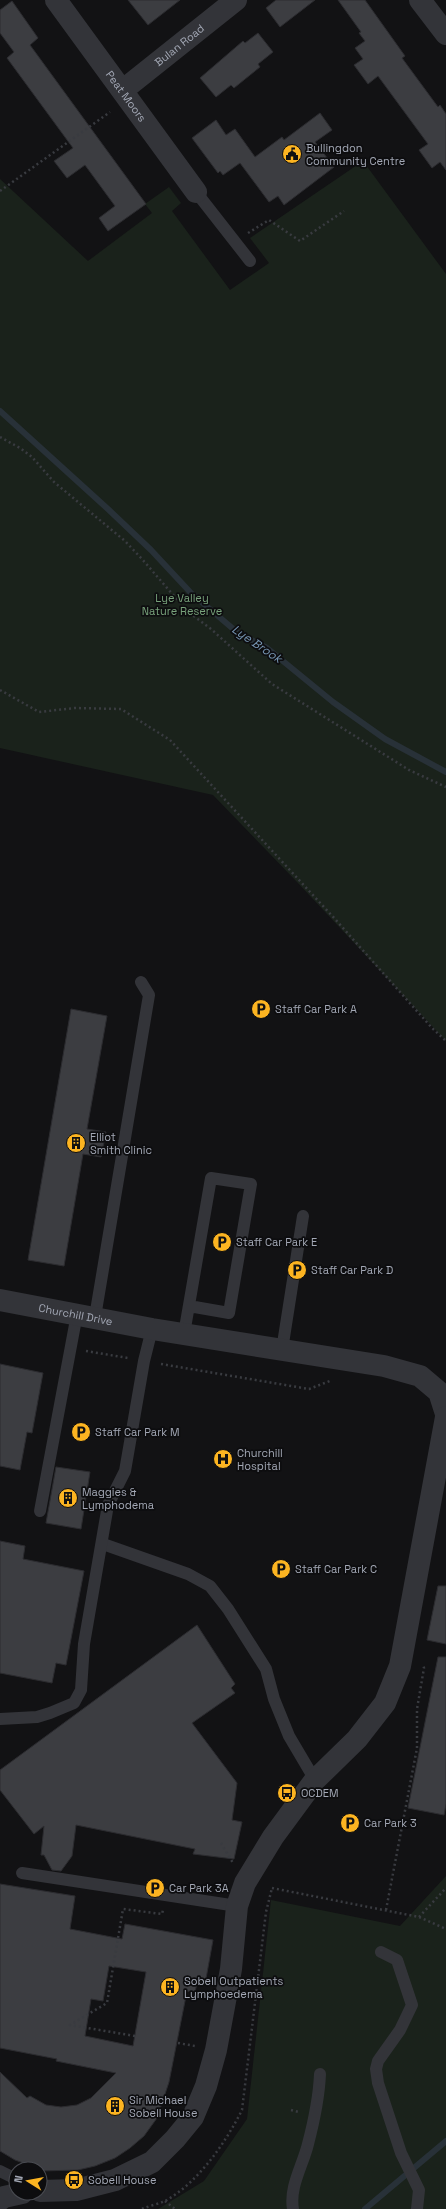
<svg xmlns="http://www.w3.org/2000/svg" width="446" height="2209" font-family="'Space Grotesk',sans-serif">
  <rect width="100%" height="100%" fill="#121214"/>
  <g fill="#1a221b">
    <path d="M363 161 446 274V1041L297 882 213 795 0 748V179L88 261 152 213 145 204 169 187 181 203 172 211 230 290 269 263 250 238Z"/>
    <path d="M446 1876V2209H158L204 2181 247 2119 271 1900 400 1926Z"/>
  </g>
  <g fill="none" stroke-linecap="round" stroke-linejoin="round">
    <g stroke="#283138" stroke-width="6">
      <path d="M0 411 109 510 151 550 191 593 238 633 267 648 333 702 385 739 446 772"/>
      <path d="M365 2209 446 2141"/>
    </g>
  </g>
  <g fill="#3c3d41" stroke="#2c2c30" fill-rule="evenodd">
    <path d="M128 0H180L148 25Z"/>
    <path d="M276 0H315L280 27 266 8Z"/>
    <path d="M338 0H365L405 56 402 58 438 107 440 105 446 114V170L440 162 432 168 419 150 428 144 378 76 368 84 354 65 363 59 355 48 365 41 359 33 361 32Z"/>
    <path d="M12 1 38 38 30 45 146 204 108 231 99 218 115 206 85 165 67 178 54 161 73 148 7 58 14 52 0 33V10Z"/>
    <path d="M258 33 273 52 258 64 260 67 234 88 231 85 216 97 200 78 243 41 245 43Z"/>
    <path d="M320 113 332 130 315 142 334 167 284 205 278 196 269 202 240 163 223 175 220 171 218 173 192 138 216 120 226 135 235 129 255 157 282 137 284 140Z"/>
    <path d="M71 1009 107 1016 87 1129 106 1132 101 1157 83 1154 64 1266 28 1260Z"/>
    <path d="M0 1364 43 1373 32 1433 27 1432 20 1470 0 1466Z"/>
    <path d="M56 1467 90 1472 81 1529 46 1523Z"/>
    <path d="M0 1541 25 1546 23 1559 84 1571 66 1665 56 1663 52 1683 0 1673Z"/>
    <path d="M438 1586H446V1644L427 1640Z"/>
    <path d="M197 1625 235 1684 231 1688 235 1693 192 1723 237 1783 232 1820 242 1822 234 1859 193 1854 195 1849 76 1825 72 1856 61 1871 52 1870 44 1855H41L44 1826 34 1834 0 1790V1770Z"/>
    <path d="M438 1657H446V1804L444 1815 408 1808Z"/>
    <path d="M0 1884 75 1896 70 1929 122 1939 125 1924 213 1940 205 1984 197 1983 195 1992 187 1991 169 2082 157 2118 144 2136 130 2148 115 2158 95 2166 78 2170 40 2171V2169L15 2160 0 2151V2072L27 2098 30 2096 46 2105 61 2107 77 2105 91 2098 116 2073 56 2061 57 2059 0 2048ZM109 1966 146 1972 133 2046 85 2036 91 1999 103 2001Z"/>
  </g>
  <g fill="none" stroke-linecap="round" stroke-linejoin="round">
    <g stroke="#393b40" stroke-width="2.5" stroke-dasharray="2 3" stroke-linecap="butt">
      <path d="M0 191 110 112"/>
      <path d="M248 233 269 220 300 241 344 211"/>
      <path d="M0 437 20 448 32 457 54 482 125 541 142 559 187 611 211 629 272 684 409 770 446 787"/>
      <path d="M0 690 39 712 75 708 121 709 170 740 335 919 432 1028 446 1041"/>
      <path d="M86 1351 128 1358"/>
      <path d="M161 1364 309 1389 330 1381"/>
      <path d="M221 1843 233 1863"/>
      <path d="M272 1888 419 1917 446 1929"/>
      <path d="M386 1910 417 1748V1709L424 1668 423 1664"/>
      <path d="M419 1917 446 1888"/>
      <path d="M135 2036 70 2025 107 2003 123 1909 162 1914 163 1910"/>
      <path d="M178 2043 195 2046"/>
      <path d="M291 2110 299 2112"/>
      <path d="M165 2201 175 2209"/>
      <path d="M142 2209C149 2206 158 2204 165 2201 198 2183 226 2142 242 2110L266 1912 272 1888"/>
    </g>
    <g stroke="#333439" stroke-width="12">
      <path d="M196 192 250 261"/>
      <path d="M95 1317 149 995 141 982"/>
      <path d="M184 1334 211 1178 251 1184 229 1313 189 1306"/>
      <path d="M282 1350 303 1216"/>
      <path d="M40 1511 77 1314"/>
      <path d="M103 1544 188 1574 210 1586 228 1609 266 1669 274 1699 289 1736 315 1780"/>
      <path d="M0 1719 37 1717 50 1713 74 1703 81 1690 84 1644 108 1505 125 1471 144 1361 152 1329"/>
      <path d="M22 1873 237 1906"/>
      <path d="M381 1952 397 1960 412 2005 400 2030 378 2061 376 2069 378 2083 401 2153 419 2190 417 2209"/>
      <path d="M0 2171 16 2179"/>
      <path d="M293 2209C289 2187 303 2165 308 2144 314 2121 319 2097 320 2074"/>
    </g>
    <g stroke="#333439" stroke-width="22">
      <path id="s1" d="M56 0 196 192"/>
      <path d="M420 0 446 34"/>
      <path id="s2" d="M123 90 236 0"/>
      <path id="s3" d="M0 1300 152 1329 384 1366 420 1376 439 1392 446 1414"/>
      <path d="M40 2191 76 2190 115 2180 152 2162 175 2139 193 2117 206 2086 216 2050 231 1969 237 1906 245 1883 273 1837 315 1780 357 1739 385 1703 400 1666 446 1417"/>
      <path d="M0 2200 4 2197 22 2193"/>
    </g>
  </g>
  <defs>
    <symbol id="civic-disc" viewBox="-11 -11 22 22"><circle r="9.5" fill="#fcb421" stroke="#0d0d0f"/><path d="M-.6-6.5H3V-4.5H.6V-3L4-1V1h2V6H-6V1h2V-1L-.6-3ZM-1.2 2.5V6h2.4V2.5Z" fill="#111"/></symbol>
    <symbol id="parking-disc" viewBox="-11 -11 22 22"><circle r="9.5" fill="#fcb421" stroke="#0d0d0f"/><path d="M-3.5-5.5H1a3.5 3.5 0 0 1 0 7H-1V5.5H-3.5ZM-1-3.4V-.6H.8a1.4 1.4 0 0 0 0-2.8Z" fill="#111"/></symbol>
    <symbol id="building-disc" viewBox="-11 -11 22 22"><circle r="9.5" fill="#fcb421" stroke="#0d0d0f"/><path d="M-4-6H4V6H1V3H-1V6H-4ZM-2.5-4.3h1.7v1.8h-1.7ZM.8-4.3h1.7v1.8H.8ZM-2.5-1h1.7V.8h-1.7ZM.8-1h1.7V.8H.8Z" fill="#111"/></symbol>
    <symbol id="hospital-disc" viewBox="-11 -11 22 22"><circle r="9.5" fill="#fcb421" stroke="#0d0d0f"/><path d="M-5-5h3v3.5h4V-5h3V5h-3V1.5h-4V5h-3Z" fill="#111"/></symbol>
    <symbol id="bus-disc" viewBox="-11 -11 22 22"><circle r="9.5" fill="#fcb421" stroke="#0d0d0f"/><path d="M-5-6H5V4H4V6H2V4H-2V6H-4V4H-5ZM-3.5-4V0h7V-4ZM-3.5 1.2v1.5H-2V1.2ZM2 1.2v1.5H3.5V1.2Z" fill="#111"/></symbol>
  </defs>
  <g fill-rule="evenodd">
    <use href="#civic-disc" x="281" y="143" width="22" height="22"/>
    <use href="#parking-disc" x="250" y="998" width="22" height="22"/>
    <use href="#building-disc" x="65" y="1132" width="22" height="22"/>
    <use href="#parking-disc" x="211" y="1231" width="22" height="22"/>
    <use href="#parking-disc" x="286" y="1259" width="22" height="22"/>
    <use href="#parking-disc" x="70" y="1421" width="22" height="22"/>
    <use href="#hospital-disc" x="212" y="1448" width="22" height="22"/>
    <use href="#building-disc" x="57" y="1487" width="22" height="22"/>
    <use href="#parking-disc" x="270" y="1558" width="22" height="22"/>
    <use href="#bus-disc" x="276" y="1782" width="22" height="22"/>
    <use href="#parking-disc" x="339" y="1812" width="22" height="22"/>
    <use href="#parking-disc" x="144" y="1877" width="22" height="22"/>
    <use href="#building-disc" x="159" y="1976" width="22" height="22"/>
    <use href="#building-disc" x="104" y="2095" width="22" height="22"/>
    <use href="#bus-disc" x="63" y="2169" width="22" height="22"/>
  </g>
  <g text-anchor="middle" stroke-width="3.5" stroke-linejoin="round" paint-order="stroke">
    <g font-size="11" fill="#a3a8b5" stroke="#0d0d0f">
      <text dy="4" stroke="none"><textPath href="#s2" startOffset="72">Bulan Road</textPath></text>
      <text dy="4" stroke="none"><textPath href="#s1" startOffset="119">Peat Moors</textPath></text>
      <text dy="4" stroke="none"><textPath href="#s3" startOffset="77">Churchill Drive</textPath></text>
    </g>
    <g font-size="11" fill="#a3a8b5" stroke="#0d0d0f" text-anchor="start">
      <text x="306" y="152">Bullingdon<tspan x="306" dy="13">Community Centre</tspan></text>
      <text x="275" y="1013">Staff Car Park A</text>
      <text x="90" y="1141">Elliot<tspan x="90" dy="13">Smith Clinic</tspan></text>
      <text x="236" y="1246">Staff Car Park E</text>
      <text x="311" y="1274">Staff Car Park D</text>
      <text x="95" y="1436">Staff Car Park M</text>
      <text x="237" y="1457">Churchill<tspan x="237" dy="13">Hospital</tspan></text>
      <text x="82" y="1496">Maggies &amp;<tspan x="82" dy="13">Lymphodema</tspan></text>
      <text x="295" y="1573">Staff Car Park C</text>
      <text x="301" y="1797">OCDEM</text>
      <text x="364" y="1827">Car Park 3</text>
      <text x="169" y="1892">Car Park 3A</text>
      <text x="184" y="1985">Sobell Outpatients<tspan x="184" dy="13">Lymphoedema</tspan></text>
      <text x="129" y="2104">Sir Michael<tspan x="129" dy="13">Sobell House</tspan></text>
      <text x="88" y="2184">Sobell House</text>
    </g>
    <g font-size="11" fill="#78a27b" stroke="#0d0d0f">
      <text x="182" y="602">Lye Valley<tspan x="182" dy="13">Nature Reserve</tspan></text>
    </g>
    <g font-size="12" font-style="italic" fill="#7796b3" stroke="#0d0d0f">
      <text transform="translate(257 644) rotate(34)" y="4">Lye Brook</text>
    </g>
  </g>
  <g transform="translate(28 2181) rotate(281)"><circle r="19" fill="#0d0d0f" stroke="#494b51"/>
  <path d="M0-3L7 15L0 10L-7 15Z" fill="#fcb421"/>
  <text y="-6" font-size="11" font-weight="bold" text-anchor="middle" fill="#a3a8b5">N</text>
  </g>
</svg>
